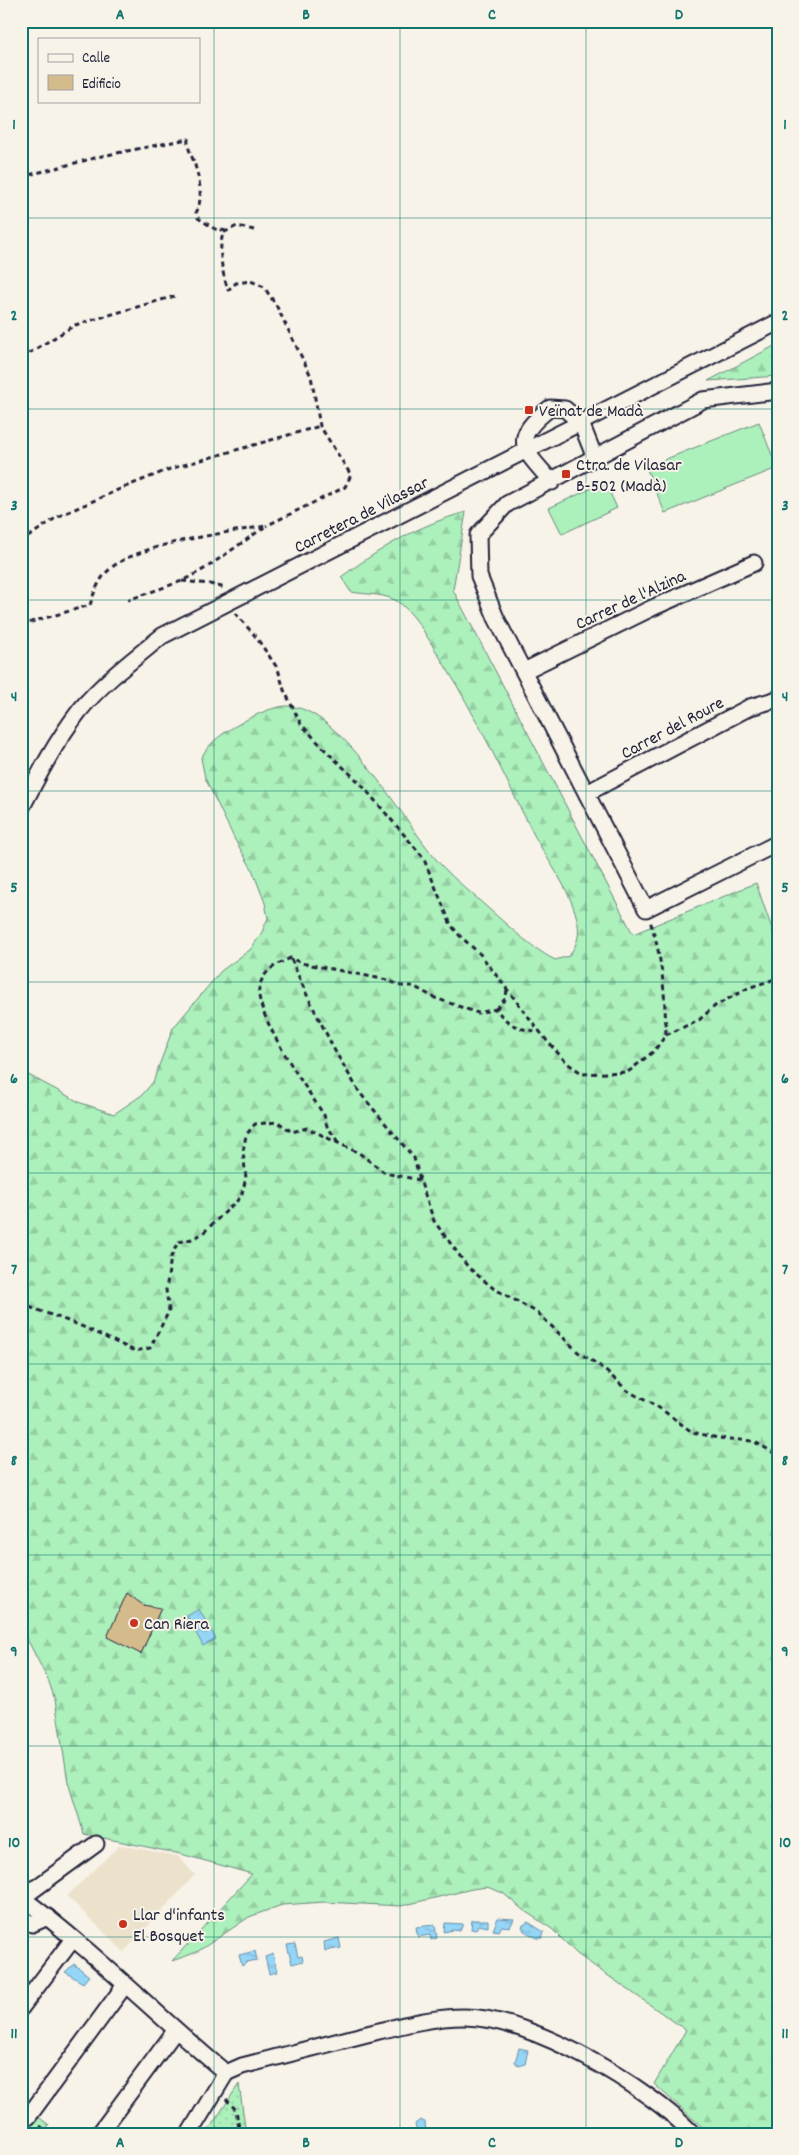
<svg xmlns="http://www.w3.org/2000/svg" width="799" height="2155" font-family="Dekko,sans-serif">
  <defs>
    <pattern id="forest-firs" width="22" height="20" patternUnits="userSpaceOnUse" patternTransform="scale(1.25)"><rect width="22" height="20" fill="#acf0bb"/><path d="M5 1l3.5 6h-7zM16 11l3.5 6h-7z" fill="#94cea2"/></pattern>
    <pattern id="park-dots" width="8" height="8" patternUnits="userSpaceOnUse" patternTransform="scale(1.25)"><rect width="8" height="8" fill="#acf0bb"/><path d="M2 2h.1M6 6h.1" fill="none" stroke="#94cea2" stroke-width="1.8" stroke-linecap="round"/></pattern>
    <pattern id="water-ripples" width="26" height="14" patternUnits="userSpaceOnUse" patternTransform="scale(1.25)"><rect width="26" height="14" fill="#95d5f6"/><path d="M2 4q2-2 4 0t4 0M15 11q2-2 4 0t4 0" fill="none" stroke="#80b7d4"/></pattern>
  </defs>
  <rect width="100%" height="100%" fill="#f7f3e8"/>
  <filter id="ink" filterUnits="userSpaceOnUse"><feTurbulence type="fractalNoise" baseFrequency=".02" numOctaves="2"/><feDisplacementMap in="SourceGraphic" scale="10" xChannelSelector="R" yChannelSelector="G"/><feConvolveMatrix kernelMatrix="1 2 1 2 8 2 1 2 1" color-interpolation-filters="sRGB"/></filter>
  <g filter="url(#ink)">
    <path fill="#ece2cc" d="M120 1845 178 1856 195 1875 124 1952 67 1896Z"/>
    <g fill="#acf0bb" stroke="#67897b">
      <path d="M759 422 777 468 665 513 646 467Z"/>
      <path d="M605 482 617 508 562 534 549 508Z"/>
      <path d="M21 2104 49 2125 43 2134H21Z"/>
    </g>
    <g fill="url(#forest-firs)" stroke="#67897b">
      <path d="M778 344V376L708 381Z"/>
      <path d="M466 512 453 590 633 934 756 883 778 946V2134H710L654 2084 686 2030 577 1954 552 1929 523 1910 503 1893 487 1887 472 1889 401 1906 324 1902 282 1905 249 1917 197 1952 172 1961 252 1874 181 1854 84 1834 68 1782 55 1700 49 1682 21 1627V1071L81 1103 114 1114 142 1095 153 1082 173 1028 221 971 251 949 262 932 268 918 265 903 252 869 235 840 205 778 201 758C212 738 227 731 246 720 257 714 273 707 286 706 341 705 407 828 441 865 456 881 473 894 489 909 510 927 530 947 555 960L569 956C576 946 580 937 578 924 572 891 548 862 533 833 503 774 476 715 441 659 429 641 418 618 401 604 388 593 368 595 351 592L341 577C381 548 418 525 466 512Z"/>
    </g>
    <path fill="url(#park-dots)" stroke="#67897b" d="M239 2084 246 2134H206Z"/>
    <g fill="url(#water-ripples)" stroke="#678dab">
      <path d="M199 1609 216 1639 203 1646 187 1616Z"/>
      <path d="M498 1918 514 1919 510 1927 502 1926 499 1931 493 1930Z"/>
      <path d="M472 1920H488V1927L478 1925 476 1930 471 1929Z"/>
      <path d="M528 1922 544 1932 542 1938H537L524 1931 522 1926Z"/>
      <path d="M445 1923 463 1924 460 1931 453 1930 444 1932Z"/>
      <path d="M435 1925 437 1938 431 1940 430 1935 418 1937 416 1927Z"/>
      <path d="M339 1938 341 1948 325 1951 324 1942Z"/>
      <path d="M295 1944 298 1957 302 1956 303 1961 292 1964 287 1945Z"/>
      <path d="M255 1951 257 1960 247 1962 242 1966 239 1955Z"/>
      <path d="M273 1954 277 1972 269 1974 265 1957Z"/>
      <path d="M74 1964 89 1976 83 1983 65 1972Z"/>
      <path d="M519 2048 528 2050 525 2064 519 2066 515 2062Z"/>
      <path d="M420 2120 425 2122 426 2134H417L415 2124Z"/>
    </g>
    <path fill="#d4bb8b" stroke="#22223b" d="M127 1593 143 1605 161 1608 141 1654 107 1637Z"/>
    <g fill="none" stroke-linecap="round" stroke-linejoin="round">
      <defs>
        <g id="minor">
          <path d="M778 391 703 400 507 504 478 535 479 576 496 618 646 909 778 843"/>
          <path d="M552 482C523 449 509 440 550 408L565 409 581 423 595 458"/>
          <path d="M524 671 652 608 754 563"/>
          <path d="M587 793 750 707 778 699"/>
          <path d="M21 809C39 774 56 741 80 710 103 682 134 659 162 636L778 322"/>
          <path d="M21 1897C94 1951 157 2016 226 2073"/>
          <path d="M22 1898 96 1844"/>
          <path d="M21 1918 32 1924 48 1917"/>
          <path d="M21 2008 73 1939"/>
          <path d="M226 2073 242 2066C282 2056 323 2045 363 2035 396 2027 430 2017 464 2017 531 2017 647 2086 693 2134"/>
          <path d="M28 2117 125 1985"/>
          <path d="M99 2134 175 2031"/>
          <path d="M189 2134 226 2073"/>
        </g>
      </defs>
      <use href="#minor" stroke="#22223b" stroke-width="19"/>
      <g stroke="#22223b" stroke-width="3" stroke-dasharray="5 4" stroke-linecap="butt">
        <path d="M21 177 102 156 188 139C187 147 191 154 194 162 199 178 204 197 196 213L198 218 215 229 227 231"/>
        <path d="M254 230 237 226 223 233C218 252 222 272 228 290L236 283 251 281 264 287 276 305 311 376 320 426 351 475 345 487 266 526"/>
        <path d="M21 358 75 325 175 296"/>
        <path d="M21 392 27 410 21 433"/>
        <path d="M21 542 57 517 120 489 170 469 320 426"/>
        <path d="M182 581 210 584 225 588"/>
        <path d="M235 613 256 637 278 669 284 690 301 724 327 752 360 783 423 857 451 925 460 936 480 954 547 1041 567 1063 583 1074 628 1072 654 1051 666 1035C665 996 663 959 650 921"/>
        <path d="M21 625 90 605C94 592 100 577 111 568 141 543 226 533 266 526L206 568 182 581 128 600"/>
        <path d="M291 959 306 993 335 1051 360 1093 414 1158 420 1180"/>
        <path d="M496 1009 506 998 507 989"/>
        <path d="M666 1035 699 1020 715 1006 748 988 778 978"/>
        <path d="M338 1142 327 1126 324 1115C308 1091 255 1015 259 989 262 971 276 964 291 958L301 963 387 980 401 986H413L435 998 478 1013 496 1009C509 1026 519 1030 539 1031"/>
        <path d="M21 1304 79 1325 135 1351 150 1348 169 1311 166 1290 171 1257 178 1242 192 1239 202 1234 241 1197 246 1178 243 1152 246 1135 255 1124 278 1122 292 1132 307 1128 359 1153 385 1173 420 1180 434 1221 468 1267 493 1288 538 1313 578 1352 600 1366 628 1391 661 1409 692 1432 718 1438 753 1441 778 1455"/>
        <path d="M226 2099 236 2110 240 2134"/>
        <path d="M40 2126 50 2134"/>
      </g>
      <use href="#minor" stroke="#f7f3e8" stroke-width="15"/>
    </g>
  </g>
  <path fill="none" stroke="#0f766e" stroke-width="1" stroke-opacity="0.55" d="M214 21V2134M400 21V2134M586 21V2134M21 218H778M21 409H778M21 600H778M21 791H778M21 982H778M21 1173H778M21 1364H778M21 1555H778M21 1746H778M21 1937H778"/>
  <g fill="#c8321e" stroke="#f7f3e8" stroke-width="2">
    <rect x="524" y="405" width="10" height="10" rx="2.5"/>
    <rect x="561" y="469" width="10" height="10" rx="2.5"/>
    <circle cx="134" cy="1623" r="5"/>
    <circle cx="123" cy="1924" r="5"/>
  </g>
  <g text-anchor="middle" stroke-width="4" stroke-linejoin="round" paint-order="stroke">
    <g font-size="18" fill="#22223b" stroke="#f7f3e8" text-anchor="start">
      <text x="539" y="416">Veïnat de Madà</text>
      <text x="576" y="470">Ctra. de Vilasar<tspan x="576" dy="21">B-502 (Madà)</tspan></text>
      <text x="144" y="1629">Can Riera</text>
      <text x="133" y="1920">Llar d'infants<tspan x="133" dy="21">El Bosquet</tspan></text>
    </g>
    <g font-size="18" fill="#22223b" stroke="#f7f3e8">
      <text transform="translate(361 514) rotate(-27)" y="6">Carretera de Vilassar</text>
      <text transform="translate(630 599) rotate(-25)" y="6">Carrer de l'Alzina</text>
      <text transform="translate(672 727) rotate(-28)" y="6">Carrer del Roure</text>
    </g>
  </g>
  <rect width="799" height="2155" fill="none" stroke="#f7f3e8" stroke-width="55"/>
  <rect x="38" y="38" width="162" height="65" fill="#f7f3e8" stroke="#a29fa3"/>
  <rect x="48" y="54" width="25" height="8" fill="#f7f3e8" stroke="#a29fa3"/>
  <text x="82" y="62" font-size="15" fill="#22223b">Calle</text>
  <rect x="48" y="75" width="25" height="15" fill="#d4bb8b" stroke="#a29fa3"/>
  <text x="82" y="88" font-size="15" fill="#22223b">Edificio</text>
  <rect x="28" y="28" width="744" height="2100" fill="none" stroke="#0f766e" stroke-width="2"/>
  <g font-size="16" text-anchor="middle" font-weight="bold" fill="#0f766e">
    <text x="120" y="19">A</text>
    <text x="306" y="19">B</text>
    <text x="492" y="19">C</text>
    <text x="679" y="19">D</text>
    <text x="14" y="129">1</text>
    <text x="785" y="129">1</text>
    <text x="14" y="320">2</text>
    <text x="785" y="320">2</text>
    <text x="14" y="510">3</text>
    <text x="785" y="510">3</text>
    <text x="14" y="701">4</text>
    <text x="785" y="701">4</text>
    <text x="14" y="892">5</text>
    <text x="785" y="892">5</text>
    <text x="14" y="1083">6</text>
    <text x="785" y="1083">6</text>
    <text x="14" y="1274">7</text>
    <text x="785" y="1274">7</text>
    <text x="14" y="1465">8</text>
    <text x="785" y="1465">8</text>
    <text x="14" y="1656">9</text>
    <text x="785" y="1656">9</text>
    <text x="14" y="1847">10</text>
    <text x="785" y="1847">10</text>
    <text x="14" y="2038">11</text>
    <text x="785" y="2038">11</text>
    <text x="120" y="2147">A</text>
    <text x="306" y="2147">B</text>
    <text x="492" y="2147">C</text>
    <text x="679" y="2147">D</text>
  </g>
</svg>
